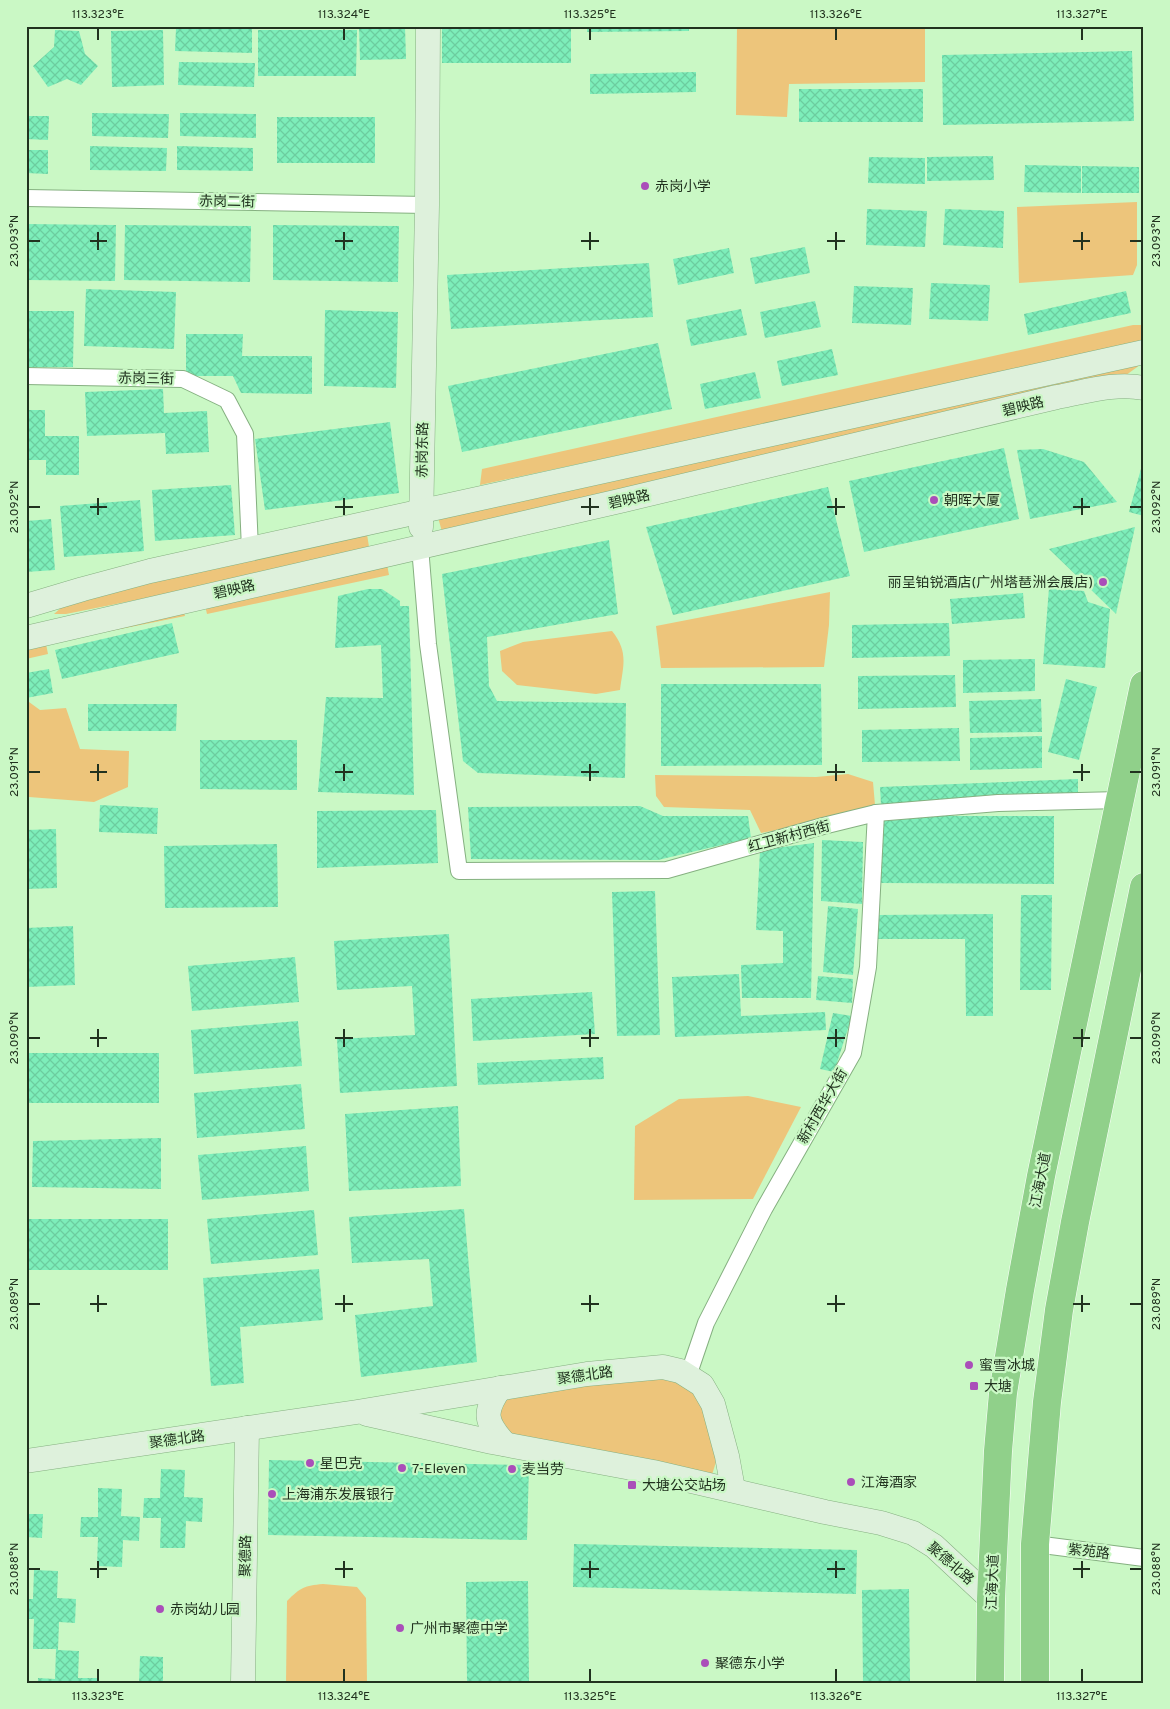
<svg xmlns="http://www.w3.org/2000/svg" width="1170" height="1709" font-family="Overpass,'Noto Sans SC',sans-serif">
  <defs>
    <pattern id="building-cross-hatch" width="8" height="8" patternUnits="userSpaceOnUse" patternTransform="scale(1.25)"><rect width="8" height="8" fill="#7deeba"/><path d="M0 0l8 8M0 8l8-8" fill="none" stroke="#6ccd9f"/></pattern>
  </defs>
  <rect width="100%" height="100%" fill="#caf8c5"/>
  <g fill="#edc57b">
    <path d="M737 26H925V82L789 84 787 117 736 115Z"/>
    <path d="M1137 202V265L1133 275 1019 283 1017 207Z"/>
    <path d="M1133 325H1144V343L480 485 482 469Z"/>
    <path d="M1144 362 1118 381 443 535 437 514Z"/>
    <path d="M366 528 370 553 66 614H54L71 599Z"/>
    <path d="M386 559 389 575 207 614 204 601Z"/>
    <path d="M830 592 829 625 824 667 661 668 656 626Z"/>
    <path d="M183 609 185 616 46 644 48 654 26 659V641Z"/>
    <path d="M612 631C629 652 623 666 620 690L596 694 517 685 502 671 500 651 523 642Z"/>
    <path d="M29 702 40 710 66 708 80 749 129 751 128 787 94 802 29 797 26 788V703Z"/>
    <path d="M848 774 873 782 875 805 855 816 761 833 750 810 664 807 656 796 655 775 816 777Z"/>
    <path d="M748 1096 801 1107 753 1199 634 1200 635 1126 679 1099Z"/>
    <path d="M668 1374 706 1403 716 1462 711 1478 507 1438 496 1422 500 1400 508 1395Z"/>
    <path d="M323 1584 357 1587 366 1598 367 1683H286L287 1601C301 1587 304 1586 323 1584Z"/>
  </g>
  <g fill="url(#building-cross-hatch)">
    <path d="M359 26H405L406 59 360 60Z"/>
    <rect x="442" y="26" width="129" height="37"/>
    <path d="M587 26H689V31L587 32Z"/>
    <path d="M176 28 252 29V53L175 51Z"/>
    <path d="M55 30 79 31 85 54 98 66 81 85 67 79 48 87 33 66 54 47Z"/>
    <path d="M163 30 164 85 112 87 111 31Z"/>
    <path d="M258 30H357L356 76H258Z"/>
    <path d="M1132 51 1134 121 943 125 942 55Z"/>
    <path d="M179 62 255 63 254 87 178 85Z"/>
    <path d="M696 72V92L590 94V74Z"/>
    <rect x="799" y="89" width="124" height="33"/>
    <path d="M92 113 169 114 168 138 92 136Z"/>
    <path d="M180 113 256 114V138L180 136Z"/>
    <path d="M26 116H49L48 140 26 139Z"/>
    <rect x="277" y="117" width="98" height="46"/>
    <path d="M90 146 167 148 166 171 90 170Z"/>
    <path d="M177 146 253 148V171L177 170Z"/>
    <path d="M26 150H48V174L26 173Z"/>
    <path d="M993 156 994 180 927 181V157Z"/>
    <path d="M869 157 925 158V184L868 183Z"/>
    <path d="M1025 165 1081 166V193L1024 192Z"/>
    <path d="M1082 166 1139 167V193H1082Z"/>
    <path d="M867 209 927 211 925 247 866 245Z"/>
    <path d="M945 209 1004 211 1003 248 943 245Z"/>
    <path d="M26 224 116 225 115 281 26 280Z"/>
    <path d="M125 225 251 226 250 282 124 280Z"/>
    <path d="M273 225 399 226 398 282 273 280Z"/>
    <path d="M805 247 810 273 755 284 750 258Z"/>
    <path d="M729 248 734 273 678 285 673 259Z"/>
    <path d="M649 263 653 317 451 329 447 275Z"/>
    <path d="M931 283 990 285 988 321 929 319Z"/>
    <path d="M854 286 913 288 911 325 852 323Z"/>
    <path d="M86 289 176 292 174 349 84 346Z"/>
    <path d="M1126 291 1131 313 1028 335 1024 314Z"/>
    <path d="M815 301 821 327 765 338 760 312Z"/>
    <path d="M741 309 747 335 691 346 686 320Z"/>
    <path d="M325 310 398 312 396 388 324 386Z"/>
    <path d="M26 311H74L73 367H26Z"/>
    <path d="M186 334H243L242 356H312V394L241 393 233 376H186Z"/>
    <path d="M658 343 672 409 462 452 448 386Z"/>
    <path d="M832 349 838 375 782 386 777 361Z"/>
    <path d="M755 372 761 398 705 409 700 384Z"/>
    <path d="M163 389 164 413 207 411 209 452 166 454 165 433 87 436 85 392Z"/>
    <path d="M26 410H45V436H79V475H46V460H26Z"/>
    <path d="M390 422 399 493 265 510 255 439Z"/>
    <path d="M1004 448 1019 519 864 552 849 481Z"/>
    <path d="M1043 449 1084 462 1117 502 1030 519 1017 450Z"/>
    <path d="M1144 458V516L1129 512Z"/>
    <path d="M231 485 235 535 155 541 152 490Z"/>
    <path d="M828 487 850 576 673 615 646 527Z"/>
    <path d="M140 500 144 551 64 557 60 506Z"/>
    <path d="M51 519 55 570 26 572V521Z"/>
    <path d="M1135 527 1116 614 1049 549Z"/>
    <path d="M609 540 618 614 487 637 489 686 497 701 626 703 625 778 478 773 463 761 442 574Z"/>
    <path d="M1049 588 1084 591 1088 602 1110 609 1105 668 1043 664Z"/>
    <path d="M368 589H382L400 601V606H409L414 795 318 792 326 697 383 698 381 645 335 648 338 596Z"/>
    <path d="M1023 593 1025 618 952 624 950 599Z"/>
    <path d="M172 623 179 653 62 679 55 650Z"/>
    <path d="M949 623 950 656 852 658V625Z"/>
    <path d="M1035 659V691L963 693V660Z"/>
    <path d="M49 669 53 693 26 698V673Z"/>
    <path d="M955 675 956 707 858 709V676Z"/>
    <path d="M1066 679 1097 687 1079 760 1048 752Z"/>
    <path d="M661 684H821L822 765 661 766Z"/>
    <path d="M1041 699 1042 732 970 733 969 701Z"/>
    <path d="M88 704H177L176 731H88Z"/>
    <path d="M959 728 960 761 862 762V730Z"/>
    <path d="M1042 736V768L970 770V738Z"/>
    <path d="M200 740H297V790L200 789Z"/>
    <path d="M1078 779V797L881 805 880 787Z"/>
    <path d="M100 805 158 808 157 834 99 832Z"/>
    <path d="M640 806 663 816H748L751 838 658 860 471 859 468 807Z"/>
    <path d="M436 810 438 863 317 868V811Z"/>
    <path d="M879 816H1054V884L879 883Z"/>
    <path d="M56 829 57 888 26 889V830Z"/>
    <path d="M822 840 863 842 862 904 821 901Z"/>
    <path d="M814 843 811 998H742L741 965 783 963V931L756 930 760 850Z"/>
    <path d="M277 844 278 907 165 908 164 846Z"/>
    <path d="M655 891 660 1035 617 1036 612 892Z"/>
    <path d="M1021 895H1052L1051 990H1020Z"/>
    <path d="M828 906 858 909 853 975 823 972Z"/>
    <path d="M993 914V1016H966L965 939H877V915Z"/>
    <path d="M73 926 75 985 26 987V928Z"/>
    <path d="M449 934 457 1086 340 1093 337 1039 415 1035 412 986 337 990 334 941Z"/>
    <path d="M295 957 299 1002 192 1011 188 966Z"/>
    <path d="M739 974 741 1016 825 1012 826 1030 675 1037 672 977Z"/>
    <path d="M818 976 853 979 852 1003 816 1000Z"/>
    <path d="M592 992 595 1034 473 1041 471 999Z"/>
    <path d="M833 1013 852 1016 834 1072 820 1069Z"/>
    <path d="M298 1021 302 1066 194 1074 191 1030Z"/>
    <rect x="26" y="1053" width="133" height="50"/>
    <path d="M603 1057 604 1079 478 1085 477 1063Z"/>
    <path d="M301 1084 305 1129 197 1138 194 1093Z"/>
    <path d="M458 1106 461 1186 349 1191 345 1114Z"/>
    <path d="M161 1138V1189L32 1187 33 1141Z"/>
    <path d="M306 1146 309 1191 202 1200 198 1155Z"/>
    <path d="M464 1209 477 1362 361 1377 355 1315 433 1306 429 1259 352 1263 349 1217Z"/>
    <path d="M314 1210 318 1255 211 1264 207 1219Z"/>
    <rect x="26" y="1219" width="142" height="51"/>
    <path d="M319 1269 323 1320 240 1327 244 1383 211 1386 203 1278Z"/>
    <path d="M269 1460 529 1465 527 1540 268 1535Z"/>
    <path d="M161 1469 185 1470 184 1497 203 1498 202 1522 186 1521 185 1548H160L161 1518H143L144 1498H160Z"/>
    <path d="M98 1488 122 1489 121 1516 140 1517 139 1541 123 1540 122 1567 97 1566 98 1537H80L81 1517H98Z"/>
    <path d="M26 1514H43L42 1538 26 1537Z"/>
    <path d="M574 1544 857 1550 856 1594 573 1587Z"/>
    <path d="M34 1570 58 1571 57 1598 76 1599 75 1623 59 1622 58 1650 79 1651 78 1678H97V1683H38V1678L55 1679 56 1649H33L34 1619H26V1599H33Z"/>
    <path d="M528 1581 529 1683H467L466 1582Z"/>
    <path d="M909 1589 910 1683H863L862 1590Z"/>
    <path d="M140 1656 163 1657V1683H139Z"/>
  </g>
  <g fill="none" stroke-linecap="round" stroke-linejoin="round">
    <defs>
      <g id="street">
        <path d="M26 198 427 205"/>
        <path d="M26 376 183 379 227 400 245 434 250 549"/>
        <path d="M420 547 428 644 459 871 667 870 823 826 876 813 998 803 1120 800"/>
        <path d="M688 1376 706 1323 764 1209 853 1053 868 967 876 813"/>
        <path d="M1035 1544 1144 1558"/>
      </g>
      <g id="secondary">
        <path d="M421 527 427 205 428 26"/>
        <path d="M26 606 83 589 150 571 1144 352"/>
        <path d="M26 638 624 500 1057 397C1085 392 1115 382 1144 388"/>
        <path d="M500 1388C483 1412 485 1422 505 1444"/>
        <path d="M367 1414 492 1442 653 1472 825 1512 881 1523 913 1533 934 1546 991 1599"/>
        <path d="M26 1461 357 1412 587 1374 663 1367 680 1371 702 1385 713 1404 727 1456 733 1489"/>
        <path d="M243 1683 247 1428"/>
      </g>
      <g id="highway">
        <path d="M990 1683 991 1599 998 1451 1003 1393 1020 1290 1041 1176 1144 685"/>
        <path d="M1035 1683V1544L1047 1402 1059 1310 1075 1222 1144 887"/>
      </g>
    </defs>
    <use href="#street" stroke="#85b080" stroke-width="18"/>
    <use href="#secondary" stroke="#85b080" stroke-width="25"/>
    <use href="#highway" stroke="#fff" stroke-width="29"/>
    <use href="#street" stroke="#fff" stroke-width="16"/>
    <use href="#secondary" stroke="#def1dc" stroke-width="24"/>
    <use href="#highway" stroke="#90d08a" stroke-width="28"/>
  </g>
  <path fill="none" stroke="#21321f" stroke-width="2" d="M98 28V40M344 28V40M590 28V40M836 28V40M1082 28V40M98 232V250M344 232V250M590 232V250M836 232V250M1082 232V250M28 241H40M90 241H107M335 241H353M581 241H599M827 241H845M1073 241H1090M1130 241H1142M98 498V515M344 498V515M590 498V515M836 498V515M1082 498V515M28 507H40M90 507H107M335 507H353M581 507H599M827 507H845M1073 507H1090M1130 507H1142M98 764V781M344 764V781M590 764V781M836 764V781M1082 764V781M28 772H40M90 772H107M335 772H353M581 772H599M827 772H845M1073 772H1090M1130 772H1142M98 1029V1047M344 1029V1047M590 1029V1047M836 1029V1047M1082 1029V1047M28 1038H40M90 1038H107M335 1038H353M581 1038H599M827 1038H845M1073 1038H1090M1130 1038H1142M98 1295V1312M344 1295V1312M590 1295V1312M836 1295V1312M1082 1295V1312M28 1304H40M90 1304H107M335 1304H353M581 1304H599M827 1304H845M1073 1304H1090M1130 1304H1142M98 1561V1578M344 1561V1578M590 1561V1578M836 1561V1578M1082 1561V1578M28 1569H40M90 1569H107M335 1569H353M581 1569H599M827 1569H845M1073 1569H1090M1130 1569H1142M98 1669V1682M344 1669V1682M590 1669V1682M836 1669V1682M1082 1669V1682"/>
  <g fill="#aa4eb9" stroke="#caf8c5" stroke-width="2">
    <circle cx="645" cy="186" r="5"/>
    <circle cx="934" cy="500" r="5"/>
    <circle cx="1103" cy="582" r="5"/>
    <circle cx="969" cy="1365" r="5"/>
    <rect x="969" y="1381" width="10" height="10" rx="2.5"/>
    <circle cx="310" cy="1463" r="5"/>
    <circle cx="402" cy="1468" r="5"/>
    <circle cx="512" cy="1469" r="5"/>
    <circle cx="851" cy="1482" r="5"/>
    <rect x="627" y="1480" width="10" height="10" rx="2.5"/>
    <circle cx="272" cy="1494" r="5"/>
    <circle cx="160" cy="1609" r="5"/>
    <circle cx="400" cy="1628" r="5"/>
    <circle cx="705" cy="1663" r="5"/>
  </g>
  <g text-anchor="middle" stroke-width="4.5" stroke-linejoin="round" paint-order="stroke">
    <g font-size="14" fill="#21321f" stroke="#caf8c5" text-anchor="start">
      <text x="655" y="191">赤岗小学</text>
      <text x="944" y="505">朝晖大厦</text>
      <text x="1093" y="587" text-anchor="end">丽呈铂锐酒店(广州塔琶洲会展店)</text>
      <text x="979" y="1370">蜜雪冰城</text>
      <text x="984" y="1391">大塘</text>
      <text x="320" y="1468">星巴克</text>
      <text x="412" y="1473">7-Eleven</text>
      <text x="522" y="1474">麦当劳</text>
      <text x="861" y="1487">江海酒家</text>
      <text x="642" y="1490">大塘公交站场</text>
      <text x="282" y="1499">上海浦东发展银行</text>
      <text x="170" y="1614">赤岗幼儿园</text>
      <text x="410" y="1633">广州市聚德中学</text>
      <text x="715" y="1668">聚德东小学</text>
    </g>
    <g font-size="14" fill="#21321f" stroke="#caf8c5">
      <text transform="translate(227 201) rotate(1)" y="5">赤岗二街</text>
      <text transform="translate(146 378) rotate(1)" y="5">赤岗三街</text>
      <text transform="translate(1023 406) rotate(-14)" y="5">碧映路</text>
      <text transform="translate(422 450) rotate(-89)" y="5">赤岗东路</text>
      <text transform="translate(629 499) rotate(-13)" y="5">碧映路</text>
      <text transform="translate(234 589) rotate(-13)" y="5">碧映路</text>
      <text transform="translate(789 836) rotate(-15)" y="5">红卫新村西街</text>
      <text transform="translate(822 1106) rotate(-60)" y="5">新村西华大街</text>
      <text transform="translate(1040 1180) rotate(-79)" y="5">江海大道</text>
      <text transform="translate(585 1375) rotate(-8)" y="5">聚德北路</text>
      <text transform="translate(177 1439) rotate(-8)" y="5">聚德北路</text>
      <text transform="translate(1089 1551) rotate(7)" y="5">紫苑路</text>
      <text transform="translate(245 1556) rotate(-89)" y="5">聚德路</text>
      <text transform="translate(951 1563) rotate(41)" y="5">聚德北路</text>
      <text transform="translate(992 1582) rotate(-88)" y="5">江海大道</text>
    </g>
  </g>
  <rect width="1170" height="1709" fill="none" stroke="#caf8c5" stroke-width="55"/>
  <rect x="28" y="28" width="1114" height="1654" fill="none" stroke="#21321f" stroke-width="2"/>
  <g font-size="12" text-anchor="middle" fill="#21321f">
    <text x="98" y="18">113.323°E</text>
    <text x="344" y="18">113.324°E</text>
    <text x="590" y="18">113.325°E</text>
    <text x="836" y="18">113.326°E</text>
    <text x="1082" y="18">113.327°E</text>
    <text transform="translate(14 241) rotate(-90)" y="4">23.093°N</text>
    <text transform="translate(1156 241) rotate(-90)" y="4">23.093°N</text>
    <text transform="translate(14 507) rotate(-90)" y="4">23.092°N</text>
    <text transform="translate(1156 507) rotate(-90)" y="4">23.092°N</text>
    <text transform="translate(14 772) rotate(-90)" y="4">23.091°N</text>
    <text transform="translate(1156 772) rotate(-90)" y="4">23.091°N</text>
    <text transform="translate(14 1038) rotate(-90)" y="4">23.090°N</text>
    <text transform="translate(1156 1038) rotate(-90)" y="4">23.090°N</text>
    <text transform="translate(14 1304) rotate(-90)" y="4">23.089°N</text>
    <text transform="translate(1156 1304) rotate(-90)" y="4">23.089°N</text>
    <text transform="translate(14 1569) rotate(-90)" y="4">23.088°N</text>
    <text transform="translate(1156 1569) rotate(-90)" y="4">23.088°N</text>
    <text x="98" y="1700">113.323°E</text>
    <text x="344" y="1700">113.324°E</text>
    <text x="590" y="1700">113.325°E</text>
    <text x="836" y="1700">113.326°E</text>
    <text x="1082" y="1700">113.327°E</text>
  </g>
</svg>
